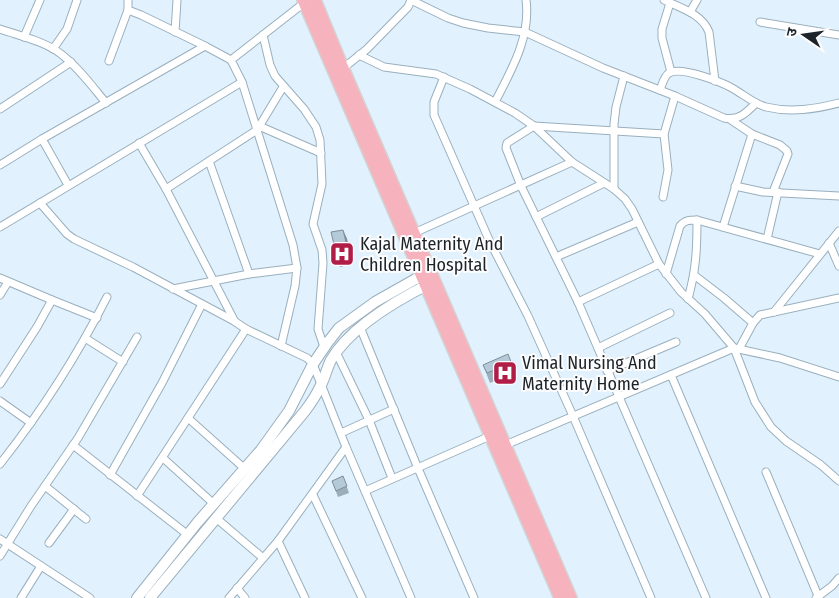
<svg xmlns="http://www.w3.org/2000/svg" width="839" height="598" font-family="'Fira Sans Condensed','Noto Sans Devanagari',sans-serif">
  <rect width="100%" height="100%" fill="#e1f2fe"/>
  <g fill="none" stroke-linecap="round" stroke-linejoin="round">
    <defs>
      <g id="street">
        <path d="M411 0 448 18 463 23 488 28 525 32 603 68 675 96 724 118C739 121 746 113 756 103"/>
        <path d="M664 0C681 8 702 14 709 32L715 81"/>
        <path d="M670 3 662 29V38L671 72"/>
        <path d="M128 10 141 15 205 46"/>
        <path d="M690 12 697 0"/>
        <path d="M760 22 839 35"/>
        <path d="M0 29C20 36 44 41 61 54 78 67 92 86 106 103"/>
        <path d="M175 32 177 0"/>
        <path d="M263 35 270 65 275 76 304 109 316 127 320 140 322 184 313 224 322 250 323 263 318 329 324 347"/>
        <path d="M24 37 40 0"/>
        <path d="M53 49 67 29 77 0"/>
        <path d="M359 55 384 67 436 74 470 89 515 113 534 126 572 162 614 189 625 199 632 209 659 264 681 292 705 314 734 348 755 402 771 427 786 441 821 465 839 481"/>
        <path d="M109 61 128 10V0"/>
        <path d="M341 70 367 49 408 7 411 0"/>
        <path d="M444 77 434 102V115L490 242 528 316 573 416 651 598"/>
        <path d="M242 82 293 245 297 268 295 286 281 346"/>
        <path d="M660 90C662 85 664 76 669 73 681 66 721 82 732 88 743 94 754 104 766 107 791 113 815 109 839 103"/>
        <path d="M495 102C511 71 531 37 526 0"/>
        <path d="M0 109 71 62"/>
        <path d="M731 120 752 134 780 145 787 151 788 154 773 192"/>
        <path d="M259 126 321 153"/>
        <path d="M664 134 534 126 507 143 506 148 521 186 578 302 706 598"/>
        <path d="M42 139 68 185"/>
        <path d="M139 143 166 189 234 320"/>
        <path d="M209 161 249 274"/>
        <path d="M0 165 42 139 205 46 231 60"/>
        <path d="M735 186 763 192 839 196"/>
        <path d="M166 189 257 130 283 87"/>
        <path d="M614 189V124L616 107 624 76"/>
        <path d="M663 197 668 170 664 134 675 96"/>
        <path d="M40 203 67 234 74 239 133 267 234 321 246 329 307 358 313 364 346 447 411 598"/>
        <path d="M536 217 604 183"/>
        <path d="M0 227 242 82 231 60 304 3"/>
        <path d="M723 227 752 134"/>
        <path d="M414 233 572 162"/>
        <path d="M767 239 778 192"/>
        <path d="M829 243 839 266"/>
        <path d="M556 257 638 222"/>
        <path d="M666 274 680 226C685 220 689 220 697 220L820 254"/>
        <path d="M694 275 724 298 753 323"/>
        <path d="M0 278 52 300 37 327 0 384"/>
        <path d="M173 289 249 274 297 268"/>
        <path d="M0 295 8 282"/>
        <path d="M688 299C696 270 697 250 697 220"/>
        <path d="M52 300 97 318"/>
        <path d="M578 302 659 264"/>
        <path d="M774 312 839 231"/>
        <path d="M360 327 417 466 474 598"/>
        <path d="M85 338 123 362"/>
        <path d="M598 348 670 313"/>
        <path d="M739 349 753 323 760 315 839 298"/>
        <path d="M336 352 369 420 392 478"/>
        <path d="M607 371 676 342"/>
        <path d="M671 375 766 598"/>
        <path d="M0 401 31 423"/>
        <path d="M188 418 245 469"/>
        <path d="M341 433 394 409"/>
        <path d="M73 445 188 535"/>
        <path d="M503 446 734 348 780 358 839 377"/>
        <path d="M163 458 214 504"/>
        <path d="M0 464C41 412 77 356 107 297"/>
        <path d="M766 472 819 598"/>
        <path d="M110 475 162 383 202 304"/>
        <path d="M45 486 86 519"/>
        <path d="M365 491 490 436"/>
        <path d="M313 495 362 598"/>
        <path d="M137 496 246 329"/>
        <path d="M216 518 263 558"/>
        <path d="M0 539 90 598"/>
        <path d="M278 541 305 598"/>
        <path d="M49 543 74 509"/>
        <path d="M0 556 31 506 78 438 137 337"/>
        <path d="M237 588 245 598"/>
        <path d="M21 598 41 566"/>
        <path d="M229 598 278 541 346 447"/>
        <path d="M816 598 832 586 839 578"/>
      </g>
      <g id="secondary">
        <path d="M137 598 197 523 261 450 289 411 313 364 328 342 339 328 375 302 428 272"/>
        <path d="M150 598 305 411C311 403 317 394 321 385 325 377 327 368 331 360 351 326 397 300 431 283"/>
      </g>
      <g id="primary">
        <path d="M303 0 560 598"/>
        <path d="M315 0 343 68 571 598"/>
      </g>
    </defs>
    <use href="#street" stroke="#9aafbd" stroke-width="9"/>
    <use href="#secondary" stroke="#9aafbd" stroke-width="12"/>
    <use href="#primary" stroke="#d2d3d4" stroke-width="14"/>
    <use href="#street" stroke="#fff" stroke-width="7"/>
    <use href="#secondary" stroke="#fff" stroke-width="10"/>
    <use href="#primary" stroke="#f6b3be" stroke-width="11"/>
  </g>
  <g fill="#9caeba">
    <path d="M343 230 347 239 352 264 340 267 337 257Z"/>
    <path d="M483 365 513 367 517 376 505 382 503 377 490 383Z"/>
    <path d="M343 476 349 493 338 497 332 481Z"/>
  </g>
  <path fill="#7f8d97" d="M343 230 347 239 352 264 349 254Z"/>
  <g fill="#b5cad8" stroke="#7f8d97">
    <path d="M343 230 349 254 337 257 331 232Z"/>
    <path d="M508 354 513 367 501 372 499 368 487 373 483 365Z"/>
    <path d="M343 476 347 486 336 491 332 481Z"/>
  </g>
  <defs>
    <symbol id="hospital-square" viewBox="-11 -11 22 22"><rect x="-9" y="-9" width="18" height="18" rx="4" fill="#b01d47" stroke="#fdfdfd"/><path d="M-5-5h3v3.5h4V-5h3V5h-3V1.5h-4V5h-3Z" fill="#fff"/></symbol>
  </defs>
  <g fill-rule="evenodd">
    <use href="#hospital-square" x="328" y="240" width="28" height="28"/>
    <use href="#hospital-square" x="491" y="359" width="28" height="28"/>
  </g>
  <g text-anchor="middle" stroke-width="4" stroke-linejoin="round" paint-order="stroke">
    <g font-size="18" fill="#1c2429" stroke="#fdfdfd" text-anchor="start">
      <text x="360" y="250">Kajal Maternity And<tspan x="360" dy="21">Children Hospital</tspan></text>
      <text x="522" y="369">Vimal Nursing And<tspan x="522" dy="21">Maternity Home</tspan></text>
    </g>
  </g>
  <g transform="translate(804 35) rotate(283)" stroke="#fdfdfd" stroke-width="4" paint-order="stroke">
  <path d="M0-4L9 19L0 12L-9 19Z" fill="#1c2429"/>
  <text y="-8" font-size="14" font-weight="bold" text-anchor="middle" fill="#1c2429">उ</text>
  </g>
</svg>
